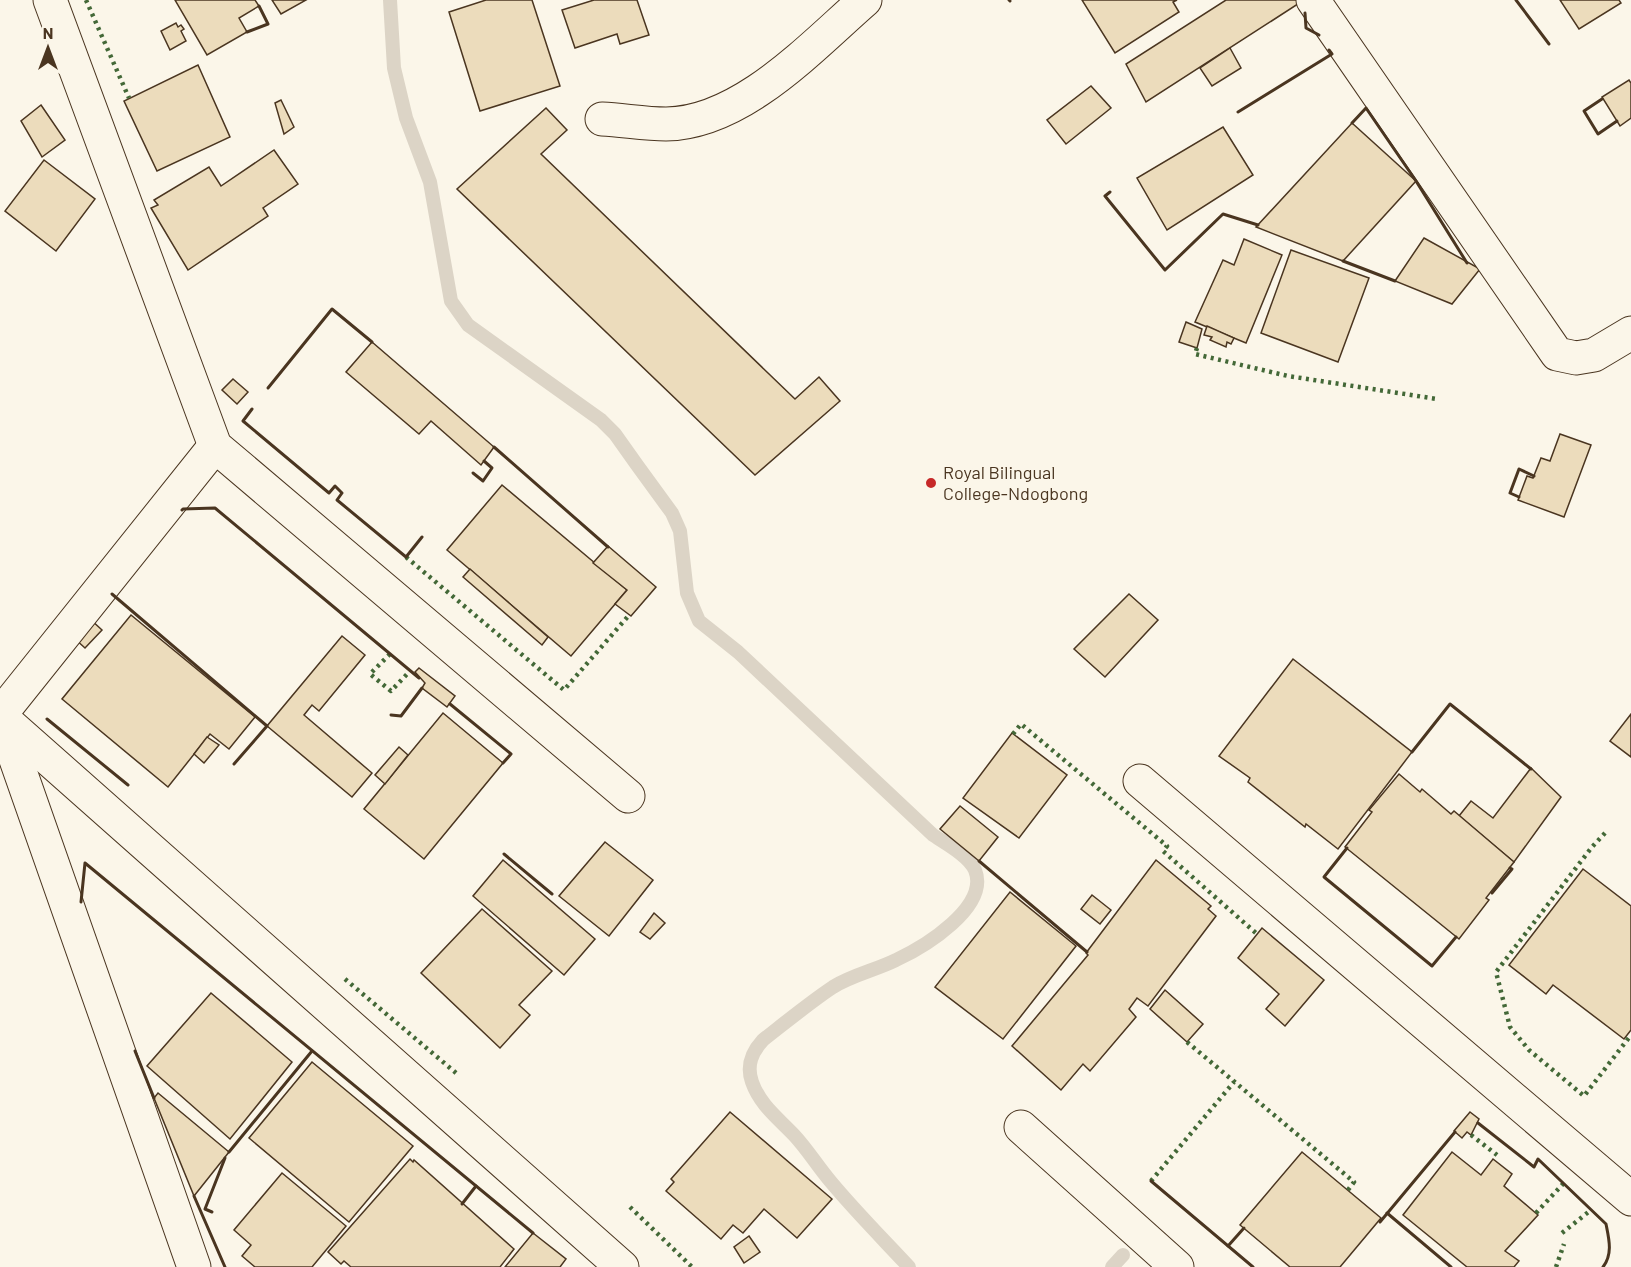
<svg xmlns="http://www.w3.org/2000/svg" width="1631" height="1267" font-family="Barlow,sans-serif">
  <rect width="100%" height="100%" fill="#fbf6e9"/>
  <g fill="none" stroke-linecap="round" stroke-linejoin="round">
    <g stroke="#dcd4c6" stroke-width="14">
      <path d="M390 0 394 68 406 118 430 182 451 301 468 325 601 420 615 434 637 465 672 513 680 531 687 593 699 621 738 652 933 835C945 843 969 856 975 870 990 907 924 947 896 960 876 970 852 975 833 987 809 1003 786 1022 763 1040 752 1052 746 1065 752 1082 760 1105 778 1118 794 1135 808 1150 818 1167 831 1182 856 1212 883 1239 909 1267"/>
      <path d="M1112 1267 1123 1255"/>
    </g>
  </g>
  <g fill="#ecdcbc" stroke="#4a3520" stroke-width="1.5">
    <path d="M175 0H255L259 6 239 18 247 32 207 55Z"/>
    <path d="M272 0H306L281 14Z"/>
    <path d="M486 0H532L560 86 480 111 449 12Z"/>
    <path d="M594 0H637L649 35 620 44 617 34 575 48 562 10Z"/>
    <path d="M1082 0H1177L1173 2 1179 12 1115 53Z"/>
    <path d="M1226 0H1300L1301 2 1146 102 1126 64Z"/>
    <path d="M1560 0H1619L1621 3 1579 29Z"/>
    <path d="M176 23 178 27 181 25 184 29 181 31 186 41 170 50 161 31Z"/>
    <path d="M1230 48 1241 68 1212 86 1200 68Z"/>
    <path d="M198 65 230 137 157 171 124 101Z"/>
    <path d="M1629 80 1631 83V118L1620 126 1602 97Z"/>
    <path d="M1091 86 1111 108 1066 144 1047 120Z"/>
    <path d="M281 100 294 127 284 134 275 103Z"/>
    <path d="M41 105 65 140 42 157 21 121Z"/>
    <path d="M546 108 567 130 541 154 795 399 819 377 840 401 755 475 457 189Z"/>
    <path d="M1352 123 1416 181 1343 261 1256 227Z"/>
    <path d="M1223 127 1253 175 1167 230 1137 178Z"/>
    <path d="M274 150 298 184 263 208 268 216 188 270 151 208 158 205 154 200 209 167 221 186Z"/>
    <path d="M44 160 95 199 56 251 5 211Z"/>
    <path d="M1424 238 1480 269 1452 304 1395 281Z"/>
    <path d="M1244 239 1282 255 1246 343 1195 322 1223 260 1234 265Z"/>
    <path d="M1291 250 1369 278 1338 362 1261 333Z"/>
    <path d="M1186 322 1202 329 1197 348 1179 342Z"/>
    <path d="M1207 326 1234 338 1231 344 1227 342 1226 347 1210 340 1212 337 1204 335Z"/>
    <path d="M372 342 494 447 481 465 431 421 419 434 346 372Z"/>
    <path d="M233 379 248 392 237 404 222 390Z"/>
    <path d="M1560 434 1591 445 1564 517 1518 500 1527 476 1533 478 1541 458 1550 461Z"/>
    <path d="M502 485 627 590 571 656 447 550Z"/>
    <path d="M608 546 656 587 631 616 615 604 627 590 593 563Z"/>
    <path d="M470 569 548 637 542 645 463 577Z"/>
    <path d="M1129 594 1158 620 1105 677 1074 649Z"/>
    <path d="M131 615 255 717 229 749 210 734 168 787 62 699Z"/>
    <path d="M90 619 102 630 85 648 74 638Z"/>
    <path d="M342 636 365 655 319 711 312 705 304 715 372 773 352 797 267 726Z"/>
    <path d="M1293 659 1412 752 1338 849 1306 824 1305 827 1248 782 1250 778 1219 756Z"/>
    <path d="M419 668 455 696 447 707 422 688 425 683 415 672Z"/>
    <path d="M443 713 503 763 424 859 364 809Z"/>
    <path d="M1631 714V757L1610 741Z"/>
    <path d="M1012 733 1067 775 1019 838 963 798Z"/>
    <path d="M207 737 219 745 204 763 194 754Z"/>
    <path d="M399 747 408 755 385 784 375 775Z"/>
    <path d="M1531 768 1561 797 1514 862 1459 816 1471 801 1493 818Z"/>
    <path d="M1399 774 1420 792 1422 789 1451 814 1454 811 1514 862 1486 898 1489 900 1459 939 1345 847 1372 812 1369 810Z"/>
    <path d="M960 806 998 837 979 861 940 829Z"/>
    <path d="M605 842 653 880 609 936 559 896Z"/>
    <path d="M503 860 595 939 564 975 473 896Z"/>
    <path d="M1156 860 1211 906 1208 909 1216 916 1148 1006 1137 998 1129 1009 1136 1017 1090 1071 1083 1064 1061 1090 1012 1046 1088 955 1086 953Z"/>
    <path d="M1583 869 1631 906V1030L1624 1039 1553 985 1546 994 1509 965Z"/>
    <path d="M1010 892 1076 946 1003 1039 935 987Z"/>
    <path d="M1092 895 1111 910 1100 924 1081 909Z"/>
    <path d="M482 909 552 971 519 1005 530 1015 500 1048 421 973Z"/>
    <path d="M654 913 665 923 650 939 640 932Z"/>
    <path d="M1262 928 1324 980 1285 1026 1266 1009 1279 994 1238 958Z"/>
    <path d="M1165 990 1203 1024 1187 1042 1150 1009Z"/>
    <path d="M211 993 292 1062 230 1139 147 1066Z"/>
    <path d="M312 1062 413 1146 349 1222 249 1138Z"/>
    <path d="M158 1093 229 1152 194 1196 154 1098Z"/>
    <path d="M730 1112 832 1199 797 1238 764 1209 743 1233 733 1225 721 1239 666 1191 674 1182 671 1179Z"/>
    <path d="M1470 1112 1479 1119 1471 1135 1467 1132 1462 1138 1454 1131Z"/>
    <path d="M1302 1152 1381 1218 1340 1267H1290L1240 1225Z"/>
    <path d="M1452 1152 1481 1175 1493 1159 1512 1174 1504 1186 1538 1215 1505 1251 1519 1261 1514 1267H1467L1403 1215Z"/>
    <path d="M410 1159 413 1162 414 1160 514 1249 500 1267H351L344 1261 341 1264 328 1252Z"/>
    <path d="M282 1173 346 1226 312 1267H255L242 1256 251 1245 234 1230Z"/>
    <path d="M533 1233 566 1259 560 1267H505Z"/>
    <path d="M749 1236 760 1252 744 1263 734 1247Z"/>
  </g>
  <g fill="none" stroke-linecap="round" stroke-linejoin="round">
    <defs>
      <g id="minor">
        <path d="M50 0 215 446 628 796"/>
        <path d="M1313 0 1557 354 1576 358 1594 355 1631 333"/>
        <path d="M602 119C623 120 645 124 666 124 742 123 811 47 865 0"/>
        <path d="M0 715 215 446"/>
        <path d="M0 716 622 1267"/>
        <path d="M1 717 194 1267"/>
        <path d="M1140 781 1631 1199"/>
        <path d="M1021 1127 1177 1267"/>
      </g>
    </defs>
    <use href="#minor" stroke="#4a3520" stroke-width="35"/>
    <use href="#minor" stroke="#fbf6e9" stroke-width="33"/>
    <g stroke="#436837" stroke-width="4.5" stroke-dasharray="3 4.5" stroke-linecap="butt">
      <path d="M86 0 129 98"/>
      <path d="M1197 348 1195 354 1288 376 1437 399"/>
      <path d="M406 557 564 690 630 614"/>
      <path d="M390 654 370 674 391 691 410 671"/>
      <path d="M1013 734 1021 724 1167 846 1163 851 1257 934"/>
      <path d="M1605 833 1592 847 1496 972 1510 1027 1529 1050 1584 1096 1631 1035"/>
      <path d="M345 979 456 1073"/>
      <path d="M1187 1042 1354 1182 1348 1190"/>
      <path d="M1471 1135 1497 1155"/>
      <path d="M1151 1181 1234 1082"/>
      <path d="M630 1207 692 1267"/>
      <path d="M1536 1213 1563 1184"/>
      <path d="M1562 1233 1591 1210"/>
      <path d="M1556 1267 1564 1244"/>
    </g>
    <g stroke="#4a3520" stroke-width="3">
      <path d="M1009 0 1010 1"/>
      <path d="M1516 0 1549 44"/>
      <path d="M1305 13 1306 28 1319 35"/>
      <path d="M247 32 268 24 259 6"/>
      <path d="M1602 99 1584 111 1598 134 1617 121"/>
      <path d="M1238 112 1332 54 1329 50"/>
      <path d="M1352 123 1366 108 1416 181 1467 263"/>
      <path d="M1110 192 1105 196 1165 270 1223 214 1258 225"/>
      <path d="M1343 261 1395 281"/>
      <path d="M268 388 332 309 372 342"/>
      <path d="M252 409 243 421 329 493 335 486 342 493 337 500 406 557 422 537"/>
      <path d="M494 447 608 547"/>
      <path d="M473 473 483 481 492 468 484 461"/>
      <path d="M1519 497 1510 493 1519 469 1534 476"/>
      <path d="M182 510 183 509 215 508 419 678"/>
      <path d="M112 594 267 726 234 764"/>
      <path d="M450 704 511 754 503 763"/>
      <path d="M391 715 401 716 422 688"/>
      <path d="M47 719 128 785"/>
      <path d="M1412 752 1450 704 1531 769"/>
      <path d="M1347 848 1324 877 1432 966 1456 937"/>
      <path d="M504 854 552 894"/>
      <path d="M979 861 1087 952"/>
      <path d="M1492 893 1512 869 1510 868"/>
      <path d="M81 902 85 863 533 1233"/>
      <path d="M135 1051 154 1098"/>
      <path d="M1478 1123 1534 1167 1538 1159 1606 1224C1609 1239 1613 1254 1603 1267"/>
      <path d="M229 1152 312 1051"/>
      <path d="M1151 1181 1253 1267"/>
      <path d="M194 1196 225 1267"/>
      <path d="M462 1204 476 1186"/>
      <path d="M212 1212 205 1209 225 1158"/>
      <path d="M1387 1213 1451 1267"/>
      <path d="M1380 1222 1455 1132"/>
      <path d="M1228 1246 1244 1228"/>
    </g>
  </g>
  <circle fill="#c62828" stroke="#fbf6e9" stroke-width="2" cx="931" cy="483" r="6"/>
  <g text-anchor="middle" stroke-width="4.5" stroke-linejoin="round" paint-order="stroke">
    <g font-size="18" fill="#4a3520" stroke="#fbf6e9" text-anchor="start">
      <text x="943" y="479">Royal Bilingual<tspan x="943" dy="21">College-Ndogbong</tspan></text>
    </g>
  </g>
  <g transform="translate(48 48)" stroke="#fbf6e9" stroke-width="4.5" paint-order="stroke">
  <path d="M0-4.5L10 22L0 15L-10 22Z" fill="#4a3520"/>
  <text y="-9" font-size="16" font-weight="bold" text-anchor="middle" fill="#4a3520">N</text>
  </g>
</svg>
